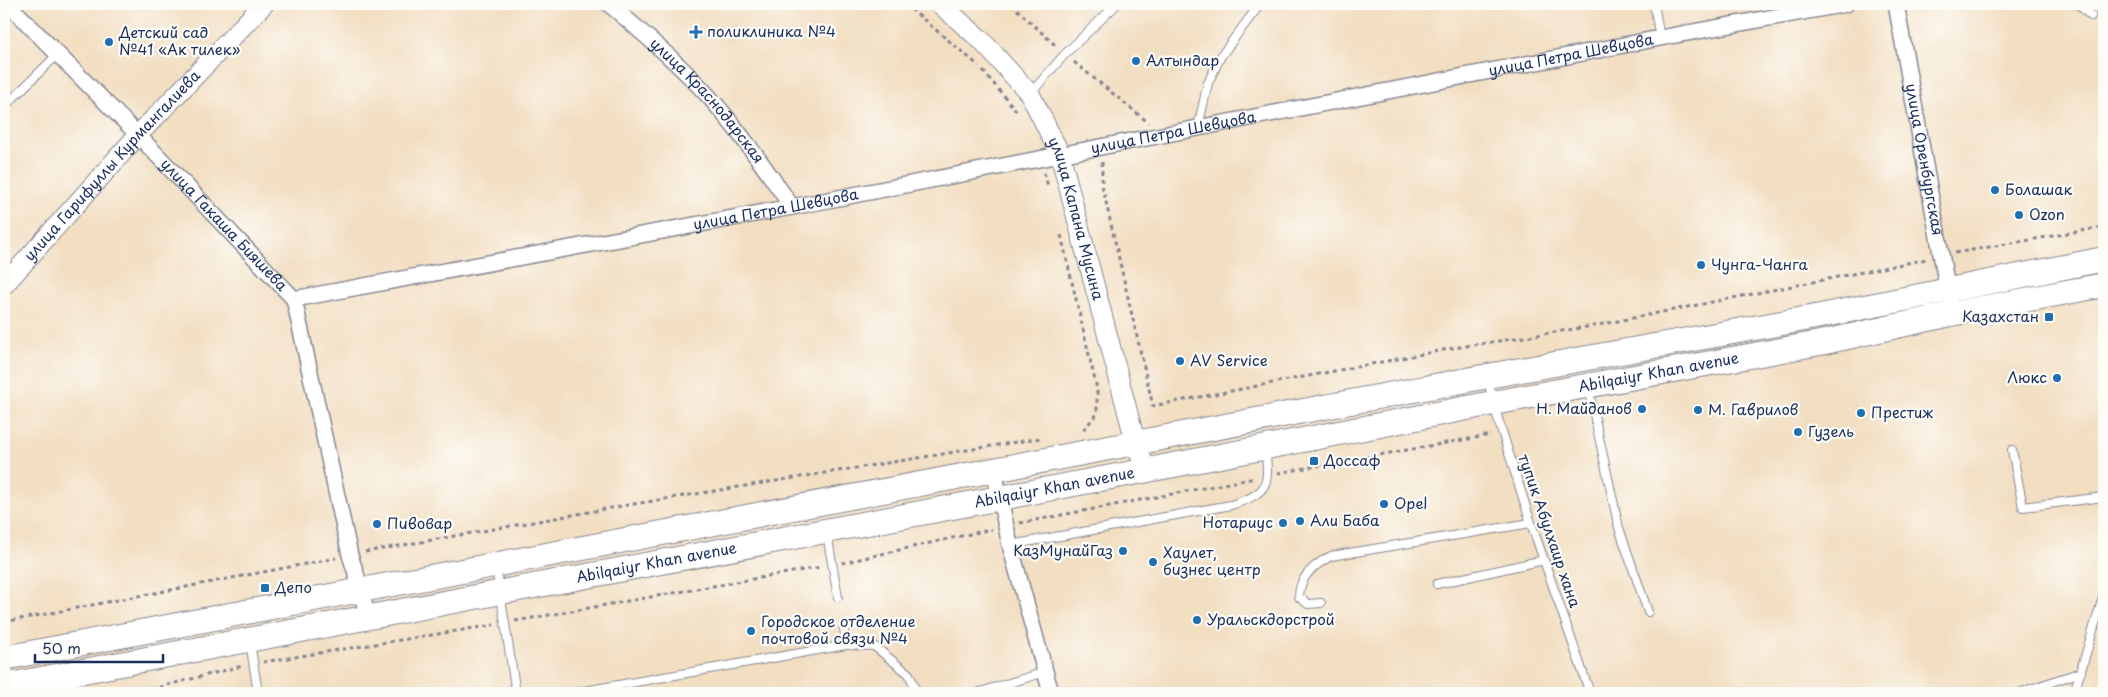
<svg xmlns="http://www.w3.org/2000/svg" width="2108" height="697" font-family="'Playpen Sans',sans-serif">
  <rect width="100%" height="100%" fill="#fdfcf7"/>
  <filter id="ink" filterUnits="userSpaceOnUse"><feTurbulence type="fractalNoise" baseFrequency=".02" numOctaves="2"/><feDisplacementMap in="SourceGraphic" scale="10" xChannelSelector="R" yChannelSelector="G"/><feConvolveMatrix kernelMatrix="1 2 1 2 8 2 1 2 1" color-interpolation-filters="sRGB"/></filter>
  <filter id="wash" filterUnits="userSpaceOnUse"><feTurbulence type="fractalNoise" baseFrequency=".0096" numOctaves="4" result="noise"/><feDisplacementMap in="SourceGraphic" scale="20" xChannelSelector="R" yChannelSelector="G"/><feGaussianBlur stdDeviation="1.12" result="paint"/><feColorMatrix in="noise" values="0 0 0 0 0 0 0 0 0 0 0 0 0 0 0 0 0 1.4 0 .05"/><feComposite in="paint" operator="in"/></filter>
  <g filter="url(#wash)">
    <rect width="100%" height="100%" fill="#f2dec1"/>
  </g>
  <g filter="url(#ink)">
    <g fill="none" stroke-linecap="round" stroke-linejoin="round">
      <defs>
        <g id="service">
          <path d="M1654 4 1660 38"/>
          <path d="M2078 4 2091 16"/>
          <path d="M1030 94 1065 54 1117 4"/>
          <path d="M4 107 57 55"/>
          <path d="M1198 127 1208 83 1221 56 1260 4"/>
          <path d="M1488 378 1493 403 1531 523 1590 693"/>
          <path d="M1588 387 1619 528 1648 612"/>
          <path d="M2012 450 2023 507 2104 497"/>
          <path d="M827 534 838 597"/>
          <path d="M1010 545 1231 505C1268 493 1270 486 1265 449"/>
          <path d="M496 567 516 693"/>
          <path d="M1437 584 1544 560"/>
          <path d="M1321 603 1308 604 1299 597C1299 577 1314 565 1331 556L1531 523"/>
          <path d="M844 628 846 645 874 646 909 674 917 693"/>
          <path d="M250 642 258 693"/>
          <path d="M573 693 846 645"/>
          <path d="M977 693 1045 672"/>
          <path d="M2019 693 2081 672"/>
          <path d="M2074 693 2104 594"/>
        </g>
        <g id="minor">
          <path id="s1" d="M8 4 138 135 294 299 350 555 362 592 367 618"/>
          <path id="s2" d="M609 4C645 35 681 65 712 100 741 133 767 171 792 207"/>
          <path id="s3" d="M1896 4 1949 298"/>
          <path id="s4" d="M294 299 792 207 1660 38 1846 4"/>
          <path d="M994 471 1010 545 1051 693"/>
        </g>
        <g id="tertiary">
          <path id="s5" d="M940 4 981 40 1030 94 1060 154 1136 444 1146 470"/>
          <path id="s6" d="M4 285 138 135 264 4"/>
        </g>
        <g id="primary">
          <path d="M4 658 1488 376 1815 317 2104 259"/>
          <path id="s7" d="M4 686 1143 471 1493 403 1820 343 1951 314 2104 285"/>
        </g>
      </defs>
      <use href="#service" stroke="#868690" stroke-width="10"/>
      <use href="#minor" stroke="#868690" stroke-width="18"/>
      <use href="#tertiary" stroke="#868690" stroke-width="21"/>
      <use href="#primary" stroke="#868690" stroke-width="26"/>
      <g stroke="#868690" stroke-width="3" stroke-dasharray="4 4" stroke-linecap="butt">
        <path d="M905 4 979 66"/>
        <path d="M1011 4 1056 46"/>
        <path d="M1074 62 1149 123"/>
        <path d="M983 71 1019 114"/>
        <path d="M1102 162V185L1153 406 1454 348 1593 326 1927 259"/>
        <path d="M1044 173 1048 186"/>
        <path d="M1061 235 1097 389V414L1082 431 1079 432"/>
        <path d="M1955 253 2104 227"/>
        <path d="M1278 473 1491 435"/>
        <path d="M1020 523 1255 478"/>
        <path d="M365 552 628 505 1041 438"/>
        <path d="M842 563 992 529"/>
        <path d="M515 621 821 567"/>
        <path d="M4 622 336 558"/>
        <path d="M263 662 494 625"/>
        <path d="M136 693 242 666"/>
      </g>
      <use href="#service" stroke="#fff" stroke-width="8"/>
      <use href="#minor" stroke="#fff" stroke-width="15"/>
      <use href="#tertiary" stroke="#fff" stroke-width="19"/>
      <use href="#primary" stroke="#fff" stroke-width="24"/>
    </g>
  </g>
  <g fill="#1f6fb2" stroke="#fdfcf7" stroke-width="2">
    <path d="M693.5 24.5h5v5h5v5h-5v5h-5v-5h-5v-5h5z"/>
    <circle cx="109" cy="42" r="5"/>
    <circle cx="1136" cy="61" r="5"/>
    <circle cx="1995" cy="190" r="5"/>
    <circle cx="2019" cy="215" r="5"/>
    <circle cx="1701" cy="265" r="5"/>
    <rect x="2044" y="312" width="10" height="10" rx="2.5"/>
    <circle cx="1180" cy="361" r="5"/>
    <circle cx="2057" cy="378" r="5"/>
    <circle cx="1642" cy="409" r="5"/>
    <circle cx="1698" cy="410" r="5"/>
    <circle cx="1861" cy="413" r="5"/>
    <circle cx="1798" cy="432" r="5"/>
    <rect x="1309" y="456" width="10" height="10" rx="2.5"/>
    <circle cx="1384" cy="504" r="5"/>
    <circle cx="1300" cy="521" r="5"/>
    <circle cx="1283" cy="523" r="5"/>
    <circle cx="377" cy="524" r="5"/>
    <circle cx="1123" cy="551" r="5"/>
    <circle cx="1153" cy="562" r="5"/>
    <rect x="260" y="583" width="10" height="10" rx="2.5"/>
    <circle cx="1197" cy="620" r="5"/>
    <circle cx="751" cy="631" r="5"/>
  </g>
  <g text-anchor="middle" stroke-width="4.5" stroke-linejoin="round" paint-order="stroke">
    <g font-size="15" fill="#1b2f5e" stroke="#fdfcf7" text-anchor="start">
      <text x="707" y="37">поликлиника №4</text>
      <text x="119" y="38">Детский сад<tspan x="119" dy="17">№41 «Ак тилек»</tspan></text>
      <text x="1146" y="66">Алтындар</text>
      <text x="2005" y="195">Болашак</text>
      <text x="2029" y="220">Ozon</text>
      <text x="1711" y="270">Чунга-Чанга</text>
      <text x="2039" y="322" text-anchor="end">Казахстан</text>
      <text x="1190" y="366">AV Service</text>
      <text x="2047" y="383" text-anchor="end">Люкс</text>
      <text x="1632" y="414" text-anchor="end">Н. Майданов</text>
      <text x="1708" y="415">М. Гаврилов</text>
      <text x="1871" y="418">Престиж</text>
      <text x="1808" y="437">Гузель</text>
      <text x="1324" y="466">Доссаф</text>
      <text x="1394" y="509">Opel</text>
      <text x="1310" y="526">Али Баба</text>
      <text x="1273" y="528" text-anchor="end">Нотариус</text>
      <text x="387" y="529">Пивовар</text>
      <text x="1113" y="556" text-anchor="end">КазМунайГаз</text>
      <text x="1163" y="558">Хаулет,<tspan x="1163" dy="17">бизнес центр</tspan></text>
      <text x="275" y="593">Депо</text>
      <text x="1207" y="625">Уральскдорстрой</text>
      <text x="761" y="627">Городское отделение<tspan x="761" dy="17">почтовой связи №4</tspan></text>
    </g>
    <g font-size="15" fill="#1b2f5e" stroke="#fdfcf7">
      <text dy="5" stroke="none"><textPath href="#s4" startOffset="1300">улица Петра Шевцова</textPath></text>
      <text dy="5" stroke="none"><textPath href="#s2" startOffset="138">улица Краснодарская</textPath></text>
      <text dy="5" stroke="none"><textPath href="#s4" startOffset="895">улица Петра Шевцова</textPath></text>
      <text dy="5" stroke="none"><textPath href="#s3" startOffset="158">улица Оренбургская</textPath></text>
      <text dy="5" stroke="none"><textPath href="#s6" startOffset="161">улица Гарифуллы Курмангалиева</textPath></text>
      <text dy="5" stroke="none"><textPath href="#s4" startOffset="490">улица Петра Шевцова</textPath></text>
      <text dy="5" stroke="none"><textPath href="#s5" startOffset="261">улица Капана Мусина</textPath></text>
      <text dy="5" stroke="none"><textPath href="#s1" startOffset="309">улица Гакаша Бияшева</textPath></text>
      <text dy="5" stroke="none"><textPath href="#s7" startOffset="1684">Abilqaiyr Khan avenue</textPath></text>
      <text dy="5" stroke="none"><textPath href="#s7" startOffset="1069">Abilqaiyr Khan avenue</textPath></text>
      <text transform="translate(1549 531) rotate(71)" y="5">тупик Абулхаир хана</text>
      <text dy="5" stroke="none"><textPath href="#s7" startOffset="664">Abilqaiyr Khan avenue</textPath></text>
    </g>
  </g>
  <rect width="2108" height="697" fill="none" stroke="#fdfcf7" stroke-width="20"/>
  <path d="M35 654v8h128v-8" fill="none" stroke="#1b2f5e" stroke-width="2.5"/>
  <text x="42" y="654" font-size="15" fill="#1b2f5e" stroke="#fdfcf7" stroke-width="4" paint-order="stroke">50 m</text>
</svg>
